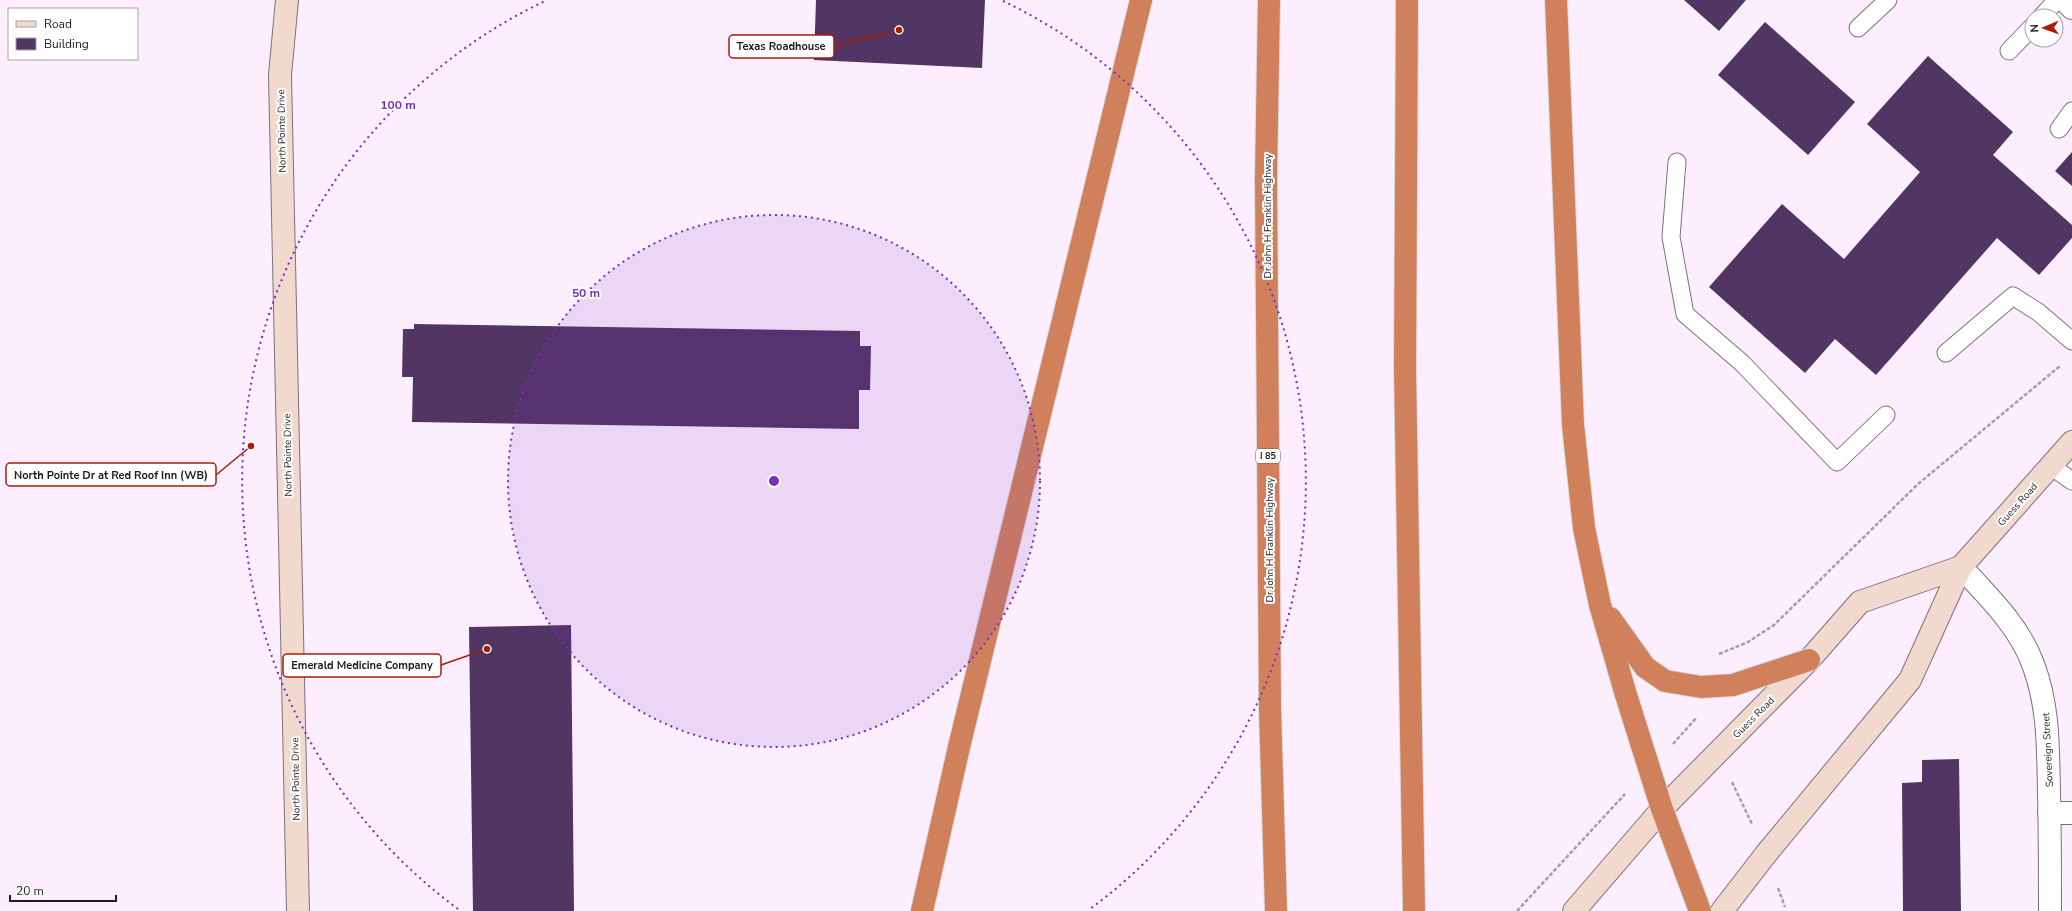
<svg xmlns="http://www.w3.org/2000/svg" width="2072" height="911" font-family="'Nunito Sans',sans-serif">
  <rect width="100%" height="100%" fill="#fceefe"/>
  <g fill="#513563">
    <path d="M816 0H985L982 68 814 60Z"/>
    <path d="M1684 0H1746L1719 31Z"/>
    <path d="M1765 22 1855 102 1808 155 1718 75Z"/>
    <path d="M1928 56 2013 132 1993 155 2072 225V238L2039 275 1997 238 1876 375 1835 339 1805 373 1709 287 1782 204 1844 259 1920 172 1867 124Z"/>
    <path d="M2072 152V186L2055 171Z"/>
    <path d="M414 324 860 331V346H871L870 390H859V429L412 422 413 377H402L403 329H414Z"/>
    <path d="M571 625 574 911H473L469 627Z"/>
    <path d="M1959 759 1961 911H1903L1902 783 1922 782V760Z"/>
  </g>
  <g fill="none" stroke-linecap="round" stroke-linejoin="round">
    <defs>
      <g id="service">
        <path d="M2042 16 2057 0"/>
        <path d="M1858 28 1888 0"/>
        <path d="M2009 51 2032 27"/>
        <path d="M2059 129 2072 111"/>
        <path d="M1677 162 1671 237 1685 314 1742 363 1837 462 1886 415"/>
        <path d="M1946 353 2013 296 2038 312 2072 341"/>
        <path d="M2051 466 2072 481"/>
      </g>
      <g id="minor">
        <path d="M2064 0 2072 8"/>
        <path d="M1961 567C1988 596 2019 626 2033 664 2049 706 2048 748 2049 793 2050 832 2050 872 2050 911"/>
        <path d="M2049 813H2072"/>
      </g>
      <g id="secondary">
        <path d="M287 0 280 75 298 911"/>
        <path d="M1574 911 1662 809 1809 660 1860 602 1961 567"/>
        <path d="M1722 911 1766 854 1910 680 1961 567 2072 442"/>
      </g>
      <g id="motorway">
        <path d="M1269 0 1266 179 1270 709 1276 911"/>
        <path d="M1407 0 1405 368 1414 911"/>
        <path d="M1556 0 1573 425 1584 528 1600 605 1626 695 1662 809 1700 911"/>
        <path d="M1610 618 1645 667 1665 681 1701 687 1733 685 1809 660"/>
        <path d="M922 911 959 747 1141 0"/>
      </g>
    </defs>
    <use href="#service" stroke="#7c707e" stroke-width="19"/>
    <use href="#minor" stroke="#7c707e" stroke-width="24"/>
    <use href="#secondary" stroke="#7c707e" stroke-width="24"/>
    <use href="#motorway" stroke="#dbdadb" stroke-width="24"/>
    <g stroke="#a79ca9" stroke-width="2.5" stroke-dasharray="4 2" stroke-linecap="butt">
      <path d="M1719 654 1748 642 1774 625 1918 484 2060 366"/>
      <path d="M1673 744 1697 717"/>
      <path d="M1732 782 1752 824"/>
      <path d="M1778 888 1785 907"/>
      <path d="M1517 911 1625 794"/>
    </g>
    <use href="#service" stroke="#fff" stroke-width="17"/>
    <use href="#minor" stroke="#fff" stroke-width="22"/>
    <use href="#secondary" stroke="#f1d9ce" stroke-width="22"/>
    <use href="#motorway" stroke="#d0815c" stroke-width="22"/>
  </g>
  <circle cx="774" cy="481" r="266" fill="#7b2cbf" fill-opacity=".12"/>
  <g fill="none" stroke="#7b2cbf" stroke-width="2" stroke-dasharray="2 4">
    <circle cx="774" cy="481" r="266"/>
    <path d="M458 909A532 532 0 0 1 545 1M1003 1A532 532 0 0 1 1090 909"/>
  </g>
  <g text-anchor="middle" stroke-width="4" stroke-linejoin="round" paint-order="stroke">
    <rect fill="#fff" stroke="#625f63" stroke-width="1" x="1256" y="449" width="24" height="14" rx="3"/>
    <g font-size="9" font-weight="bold" fill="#1f1a20">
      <text x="1268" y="459">I 85</text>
    </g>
    <g font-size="10" fill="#1f1a20" stroke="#fff">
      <text transform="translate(281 131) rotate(-91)" y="4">North Pointe Drive</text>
      <text transform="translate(1267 216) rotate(-90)" y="4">Dr John H Franklin Highway</text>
      <text transform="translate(287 455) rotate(-91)" y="4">North Pointe Drive</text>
      <text transform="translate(2017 504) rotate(-48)" y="4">Guess Road</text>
      <text transform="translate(1269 540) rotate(-90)" y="4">Dr John H Franklin Highway</text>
      <text transform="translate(1753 717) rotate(-45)" y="4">Guess Road</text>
      <text transform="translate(2047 750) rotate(-93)" y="4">Sovereign Street</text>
      <text transform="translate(295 779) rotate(-91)" y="4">North Pointe Drive</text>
    </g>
  </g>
  <circle cx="774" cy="481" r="6" fill="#7b2cbf" stroke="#fff" stroke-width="2"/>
  <g font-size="12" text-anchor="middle" font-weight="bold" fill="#7b2cbf" stroke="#fff" stroke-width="4" stroke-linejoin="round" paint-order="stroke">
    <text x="398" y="109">100 m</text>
    <text x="586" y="297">50 m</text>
  </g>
  <path fill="none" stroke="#ab1b09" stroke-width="1.5" d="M899 30L834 46M251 446L216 475M487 649L441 665"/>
  <g fill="#ab1b09" stroke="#fff" stroke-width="1.5">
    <circle cx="899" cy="30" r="4"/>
    <circle cx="251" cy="446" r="4"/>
    <circle cx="487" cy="649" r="4"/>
  </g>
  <g fill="#fff" stroke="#ab1b09" stroke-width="1.5">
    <rect x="729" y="35" width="105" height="23" rx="4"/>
    <rect x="6" y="463" width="210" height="23" rx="4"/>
    <rect x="283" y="654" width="158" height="23" rx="4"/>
  </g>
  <g font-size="11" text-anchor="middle" font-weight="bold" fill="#1f1a20">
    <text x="781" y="50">Texas Roadhouse</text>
    <text x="111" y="479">North Pointe Dr at Red Roof Inn (WB)</text>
    <text x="362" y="669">Emerald Medicine Company</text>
  </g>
  <rect x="8" y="8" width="130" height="52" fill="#ffffff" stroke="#a5a3a6"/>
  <rect x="16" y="21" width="20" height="6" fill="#f1d9ce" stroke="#a5a3a6"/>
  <text x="44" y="28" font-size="12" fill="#1f1a20">Road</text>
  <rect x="16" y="38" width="20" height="12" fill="#513563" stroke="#a5a3a6"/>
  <text x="44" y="48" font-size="12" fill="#1f1a20">Building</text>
  <g transform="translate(2044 28) rotate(268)"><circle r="19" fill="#ffffff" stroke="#a5a3a6"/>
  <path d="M0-3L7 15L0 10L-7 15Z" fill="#ab1b09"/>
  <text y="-6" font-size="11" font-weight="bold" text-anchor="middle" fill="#1f1a20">N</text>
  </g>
  <path d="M10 895v6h106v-6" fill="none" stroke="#1f1a20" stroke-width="2"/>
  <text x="16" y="895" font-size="12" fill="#1f1a20" stroke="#ffffff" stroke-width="3" paint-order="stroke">20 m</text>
</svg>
